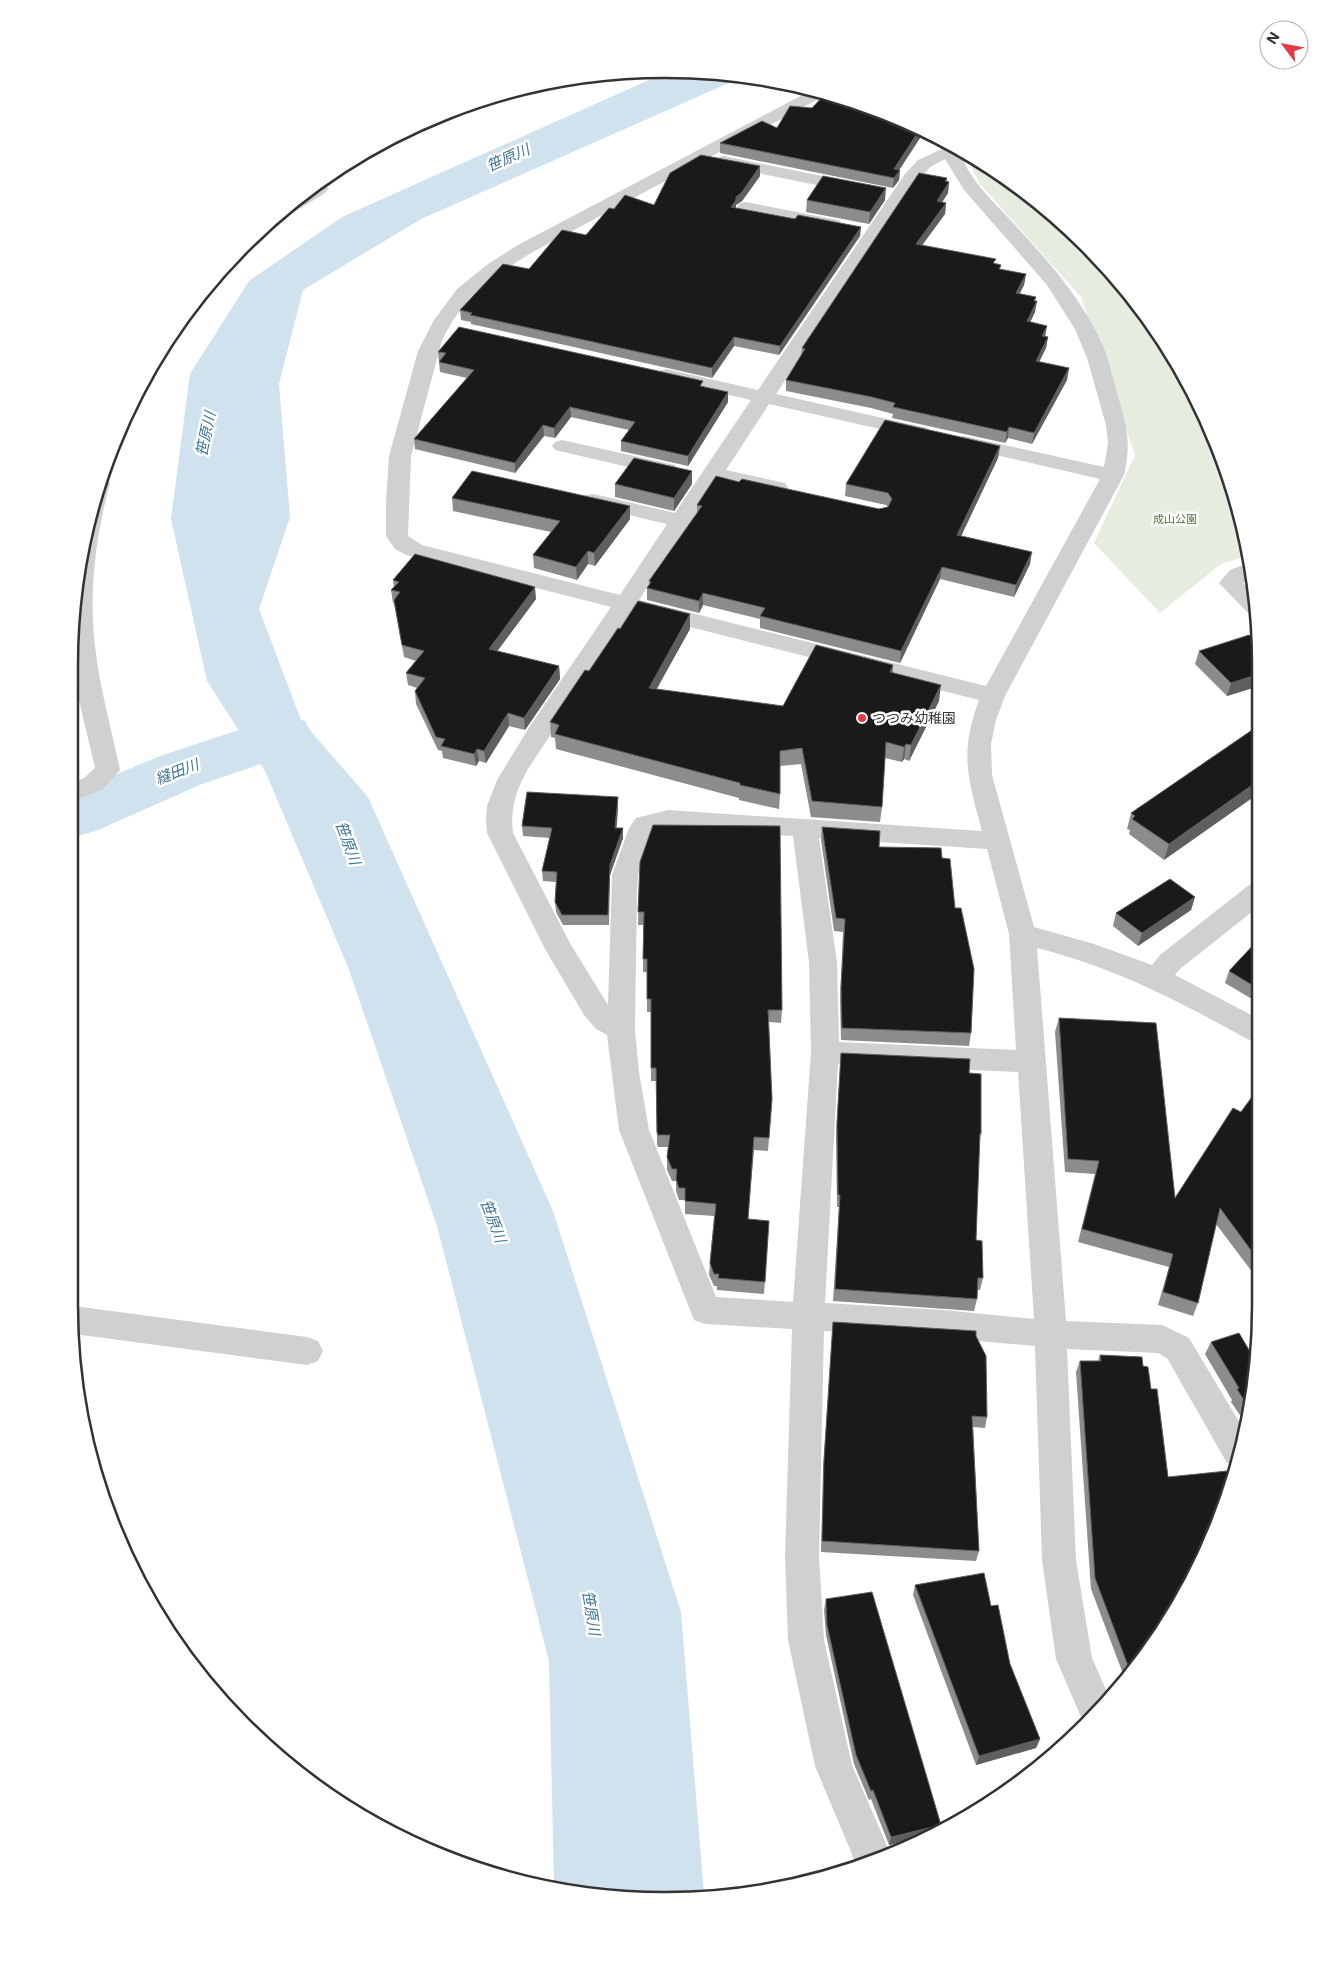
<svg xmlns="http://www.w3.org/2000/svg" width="1329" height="1969" font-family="Inter,'Noto Sans JP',sans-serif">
  <rect width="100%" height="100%" fill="#fff"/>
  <path fill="#e6ecdf" d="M962 148 1058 217 1137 302 1199 401 1240 511 1247 556 1221 564 1160 613 1094 543 1135 455 1081 297 979 183Z"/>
  <path fill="#cfe2ee" d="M669 71 747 75 421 219 303 290 279 384 290 517 259 609 301 720 368 797 553 1211 681 1612 704 1894 625 1899 554 1887 549 1661 437 1226 348 967 265 771 207 681 171 519 190 374 249 281 342 217Z"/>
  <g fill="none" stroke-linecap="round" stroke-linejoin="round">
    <path fill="#cfe2ee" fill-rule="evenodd" d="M284 715 305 721 313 735 305 749 202 784 96 831 74 837V792L160 756Z"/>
    <g fill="#d0d0d0" fill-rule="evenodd">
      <path d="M812 90 828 94 531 253 501 272 471 297 453 320 442 340 411 456 408 536 422 545 620 595 667 524 586 505 583 500 586 495 594 494 675 513 751 400 659 379 656 375 659 371 666 369 758 390 905 174 918 160 942 149 940 143 943 140 959 147C966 179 995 202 1016 226 1049 262 1083 300 1103 346 1109 361 1113 377 1117 393 1126 424 1132 442 1124 475L1005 696 996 720 991 744 992 775 1034 927 1094 944 1152 965 1160 955 1249 885 1258 883V907L1180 969 1175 975 1257 1018V1042L1247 1039C1179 1001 1113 967 1037 948L1066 1321 1162 1325 1189 1338 1244 1430 1236 1466 1227 1463 1167 1358 1158 1353 1067 1349 1076 1560 1092 1658 1110 1699 1084 1724 1056 1659 1042 1560 1035 1346 943 1338 824 1331 819 1557 824 1640 852 1765 891 1855 857 1866 815 1766 788 1640 785 1557 792 1329 705 1324 694 1320 619 1130 607 1035 596 1029 584 1015 545 949 487 833 486 819 487 806 497 780 530 726 611 607 406 555 395 549 386 536V502L389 456 418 351 434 320 457 289 488 264 518 245ZM945 159 964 190 1047 285 1075 329 1087 358 1106 425 1108 443 1104 467 964 436 957 438 954 442 957 446 1100 479 986 686 639 600 718 481 777 494 785 493 788 488 785 483 726 470 769 404 920 438 927 436 930 432 927 428 776 394 917 182 930 167ZM631 612 979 700C959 754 968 778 982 831L668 810 636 818 629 828 612 875 608 1005 571 945 513 833C510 809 516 790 528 769ZM668 828 793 836 809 962 811 1052 793 1302 716 1297 649 1130 639 1072 635 1030 637 890 638 875 654 831ZM819 838 987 849 1009 934 1016 1050 839 1042 837 962ZM838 1064 1018 1072 1034 1319 943 1310 825 1303Z"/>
      <path d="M724 156 856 183 862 184 865 188 862 192 856 193 718 165 715 161 718 157Z"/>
      <path d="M324 178 328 189 325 193 285 218H274L302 192Z"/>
      <path d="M746 202 833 219 839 220 842 224 839 228 833 229 740 211 737 207 740 203Z"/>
      <path d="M136 393 139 394 142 398 135 411 126 413Z"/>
      <path d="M562 440 675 465 678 470 675 475 667 476 555 450 552 446 555 442Z"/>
      <path d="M101 477 107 478 110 483C95 538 88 597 96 654 101 693 112 731 120 770L102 790 74 800V782L84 778 95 768C88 734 76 698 74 664 70 600 79 537 101 477Z"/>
      <path d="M1249 563 1251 578 1243 583 1254 593 1256 615 1248 613 1219 583 1230 570Z"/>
      <path d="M74 1306 307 1337 318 1341 323 1351 318 1361 307 1365 74 1334Z"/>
    </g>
  </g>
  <g fill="#8c8c8c">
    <path d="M911 126 921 130 920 138 899 170H900L899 180 893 188 720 153V143L777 128Z"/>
    <path d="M760 166V176L742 201 736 205V208L795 219 861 227 860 236 779 355 734 346 712 378 471 324V322L461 320 460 310 586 235 614 209 654 205Z"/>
    <path d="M947 178V182H949L948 193 942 202 946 203 945 214 922 245 1001 265 1000 269 1026 274 1024 285 1020 293 1035 301V312L1030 322 1045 336 1048 337 1046 348 1039 362 1069 368 1067 380 1032 444 1008 438 1005 443 892 418 893 414 871 408 786 391V380L801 355 802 348Z"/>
    <path d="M807 200H885L869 224 806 212Z"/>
    <path d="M438 352 703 386 728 402 688 466 621 451V441L629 430 571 417 555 438 544 436 515 473 415 449 414 439 467 378 440 372Z"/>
    <path d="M1000 446 998 458 961 536 1030 564 1014 597 940 579 900 663 760 628V619L703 605 699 613 647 600V588L649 586V581L697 514V505L739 482 879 509 888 507 886 505 845 496 846 484Z"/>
    <path d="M692 471V484L674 511 615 497V484Z"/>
    <path d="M452 498 630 519 595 566 588 564 577 580 534 568 533 555 551 532 453 511Z"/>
    <path d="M393 580 536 599 497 651 559 666 560 679 525 730 509 726 486 763 479 761 476 766 443 758 442 751 438 750 416 704 415 691 417 688 408 685 406 673 416 661 404 657 394 603H393L391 590 394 588Z"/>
    <path d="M620 629H690L656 689 783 706 892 673 939 701 909 761 904 759 902 762 885 758 882 807 880 822 811 817 801 764 780 766V794L779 809 739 800V798L556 749 555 738 551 737 550 722Z"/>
    <path d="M1259 641V686L1227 696 1195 664 1199 651Z"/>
    <path d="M1258 726 1164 860 1129 834 1130 830 1127 829 1131 813Z"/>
    <path d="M618 807 616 828H623V838L610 875 609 925H563L556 912 555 902 556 882 543 881 542 871 550 838 523 836 522 826Z"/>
    <path d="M822 827 879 847 942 858 955 908 971 1033 969 1046 841 1040 840 1000 843 932 834 931 821 840Z"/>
    <path d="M640 862 782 1010 781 1023 769 1022 772 1099 768 1151 754 1150 748 1219 769 1221 764 1294 717 1290V1286H714L709 1275 710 1263 714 1216 685 1214V1200H679L676 1191V1181H672L667 1170V1157L668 1147H658L657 1144 656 1081H651V1012H647V972H643V925H638Z"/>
    <path d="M1195 897 1191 910 1138 946 1113 926 1116 913Z"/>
    <path d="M1257 941V1002L1225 983 1229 971Z"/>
    <path d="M1059 1018 1175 1198 1241 1112 1257 1090 1256 1277 1216 1224 1198 1303 1193 1316 1158 1305 1169 1267 1078 1242 1095 1174 1065 1172 1055 1032Z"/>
    <path d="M841 1053 969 1073 981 1134 979 1144 976 1240 983 1278 980 1290H977V1299L974 1311 833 1301 839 1207H837L836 1135Z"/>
    <path d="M833 1322 976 1336 987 1417 985 1428 973 1427 979 1551 976 1561 821 1552 823 1471Z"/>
    <path d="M1211 1342 1255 1383 1246 1424 1231 1402 1232 1400 1205 1354Z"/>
    <path d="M1100 1355 1143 1366 1151 1389 1168 1477 1199 1568 1125 1679 1091 1589 1076 1372 1080 1361H1098Z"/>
    <path d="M915 1585 991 1606 1010 1664 1040 1739 1036 1748 976 1765 913 1595Z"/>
    <path d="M826 1599 939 1832 931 1836 889 1845 871 1799 869 1800 854 1764 826 1635 824 1610Z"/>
  </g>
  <g fill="#5f5f5f">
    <path d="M530 86 496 98V95L511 89Z"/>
    <path d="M920 129 921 130 920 138 894 178V169Z"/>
    <path d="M760 166V176L742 201 736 205V209L731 207 736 197Z"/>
    <path d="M900 170 899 180 893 188 894 178Z"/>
    <path d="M947 178 946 186 949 182 948 193 936 212 937 201Z"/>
    <path d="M886 188 885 200 869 224 870 212Z"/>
    <path d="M946 203 945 214 915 255 916 244Z"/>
    <path d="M861 227 860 236 779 355 780 346Z"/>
    <path d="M1026 274 1024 285 1014 304 1016 293Z"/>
    <path d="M1036 297 1034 305 1037 301 1035 312 1025 333 1027 321Z"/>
    <path d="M1047 326 1045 337 1042 336Z"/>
    <path d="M734 337V346L712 378V368Z"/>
    <path d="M1048 337 1046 348 1034 372 1036 361Z"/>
    <path d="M1069 368 1067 380 1032 444 1034 433Z"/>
    <path d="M728 392V402L688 466V456Z"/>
    <path d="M570 407 571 417 555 438 554 428Z"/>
    <path d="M543 425 544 436 515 473V463Z"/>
    <path d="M1009 427 1008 438 1005 443 1007 432Z"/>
    <path d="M1000 446 998 458 956 547 957 535Z"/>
    <path d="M692 471V484L674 511V498Z"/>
    <path d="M630 506V519L595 566 594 553Z"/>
    <path d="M588 551V564L577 580 576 567Z"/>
    <path d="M1032 552 1030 564 1014 597 1016 585Z"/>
    <path d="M942 567 940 579 900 663 901 651Z"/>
    <path d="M535 587 536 599 490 661 489 649Z"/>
    <path d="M703 593V605L699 613V601Z"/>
    <path d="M690 614V629L649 703V688Z"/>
    <path d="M893 665 892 680 890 672Z"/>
    <path d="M559 666 560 679 525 730 524 718Z"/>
    <path d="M1259 674V686L1227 696 1231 683Z"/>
    <path d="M941 685 939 701 909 761 911 745Z"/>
    <path d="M508 713 509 726 486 763 484 751Z"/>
    <path d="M906 744 904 759 902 762 904 747Z"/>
    <path d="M477 749 479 761 476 766 474 754Z"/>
    <path d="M1258 781V794L1164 860 1169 844Z"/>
    <path d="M618 797V807L616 838 615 828Z"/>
    <path d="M623 828V838L610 875 609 925 610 865Z"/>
    <path d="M1195 897 1191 910 1138 946 1142 933Z"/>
    <path d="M1040 1739 1036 1748 976 1765 979 1756Z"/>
    <path d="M941 1825 939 1832 931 1836 889 1845 891 1837Z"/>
  </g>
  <g fill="#1a1a1a" stroke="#5f5f5f">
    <path d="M826 93 856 100 907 123 906 125 914 126 920 129 894 169 900 170 894 178 720 143 762 121 777 128 790 106 812 108Z"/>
    <path d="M701 155 760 166 742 192 736 197V200L731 207 795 219 798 215 861 227 780 346 734 337 712 368 470 315 472 313 460 310 503 264 529 269 562 230 586 235 609 208 614 209 625 195 654 205 670 173Z"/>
    <path d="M919 173 947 178 945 181 949 182 937 201 946 203 916 244 996 259 993 263 1001 265 999 269 1026 274 1016 293 1036 297 1034 301H1037L1027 321 1047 326 1042 336 1048 337 1036 361 1069 368 1034 433 1009 427 1007 432 893 407 895 403 872 397 786 380 805 349 802 348Z"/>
    <path d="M823 176 886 188 870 212 807 200Z"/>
    <path d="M459 327 703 381 700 386 728 392 688 456 621 441 635 422 570 407 554 428 543 425 515 463 414 439 474 370 439 362 446 353 438 352Z"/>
    <path d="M885 420 1000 446 957 535 1032 552 1016 585 942 567 901 651 760 616 765 608 703 593 699 601 647 588 651 582 649 581 702 506 697 505 716 476 739 482 742 479 879 509 888 507 892 499 888 493 846 484Z"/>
    <path d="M634 458 692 471 674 498 615 484Z"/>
    <path d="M472 471 630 506 594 553 588 551 576 567 533 555 560 521 452 498Z"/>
    <path d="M415 554 535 587 489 649 559 666 524 718 508 713 484 751 477 749 474 754 441 746 445 739 436 737 415 691 425 678 406 673 424 651 402 645 394 600 400 592 391 590 399 582 393 580Z"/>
    <path d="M638 601 690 614 649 688 783 706 816 645 893 665 890 672 941 685 911 745 906 744 904 747 886 742 882 807 812 801 802 748 780 751V794L740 785V783L555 734 559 725 550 722 585 670 589 671 618 628 620 629Z"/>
    <path d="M1249 635 1256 642 1259 641V674L1231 683 1199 651Z"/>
    <path d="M1258 726V781L1169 844 1132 819 1135 816 1131 813Z"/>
    <path d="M527 792 618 797 615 828H623L610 865 608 915H562L555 902 557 872 542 871 552 828 522 826Z"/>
    <path d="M653 825 780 826 782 1010H768L772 1099 769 1138 754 1137 748 1219 769 1221 765 1282 718 1278 719 1274H714L710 1263 716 1204 685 1201V1188H679L676 1179 677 1169H672L667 1157 670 1135H658L657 1132 656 1068H651V999H647V959H643L644 912H638L640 862Z"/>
    <path d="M822 827 880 831 879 847 941 848 942 858 950 859 955 908H961L974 969 971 1033 842 1028 841 987 845 919 836 918Z"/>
    <path d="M1170 879 1195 897 1142 933 1116 913Z"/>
    <path d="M1257 941V988L1229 971Z"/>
    <path d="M1059 1018 1156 1023 1175 1198 1233 1108 1241 1112 1257 1090 1256 1257 1220 1208 1198 1303 1163 1292 1173 1254 1082 1229 1099 1161 1068 1159Z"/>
    <path d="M841 1053 970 1059 969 1073 981 1074V1134L980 1133 976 1240 982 1241 983 1278H978L977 1299 835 1289 840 1195H838L837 1123Z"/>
    <path d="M833 1322 976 1331V1336L986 1356 987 1417 972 1416 979 1551 822 1541 824 1460Z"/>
    <path d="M1239 1333 1255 1360V1383L1249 1408 1237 1389 1239 1388 1211 1342Z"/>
    <path d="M1100 1355 1142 1357 1143 1366 1148 1367 1151 1389H1157L1168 1477 1227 1471 1231 1484 1229 1496 1199 1568 1130 1671 1095 1578 1080 1361H1101Z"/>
    <path d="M984 1573 991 1606 998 1605 1010 1664 1040 1739 979 1756 915 1585Z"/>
    <path d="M872 1592 941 1825 891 1837 873 1790 871 1791 856 1755 827 1625 826 1599Z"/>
  </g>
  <circle fill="#e63946" stroke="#fff" stroke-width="2" cx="862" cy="718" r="5"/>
  <g text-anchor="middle" stroke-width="5" stroke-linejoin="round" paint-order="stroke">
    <g font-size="11" fill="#56703f" stroke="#fff">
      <text x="1175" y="523">成山公園</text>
    </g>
    <g font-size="14" fill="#333" stroke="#fff" text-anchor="start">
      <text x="872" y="723">つつみ幼稚園</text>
    </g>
    <g font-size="15" font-style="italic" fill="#3f7597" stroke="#fff">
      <text transform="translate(508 158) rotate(-24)" y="5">笹原川</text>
      <text transform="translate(206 434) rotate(-78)" y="5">笹原川</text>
      <text transform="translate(177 772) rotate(-21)" y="5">縫田川</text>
      <text transform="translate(348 843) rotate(70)" y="5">笹原川</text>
      <text transform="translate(493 1221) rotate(69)" y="5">笹原川</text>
      <text transform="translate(591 1613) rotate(81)" y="5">笹原川</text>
    </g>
  </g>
  <path d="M0 0H1329V1969H0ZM665 78H665A587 587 0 0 1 1252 665V1305A587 587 0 0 1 665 1892H665A587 587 0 0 1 78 1305V665A587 587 0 0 1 665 78Z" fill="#fff" fill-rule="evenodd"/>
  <path fill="none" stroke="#333" stroke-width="2.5" d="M665 78H665A587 587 0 0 1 1252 665V1305A587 587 0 0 1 665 1892H665A587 587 0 0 1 78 1305V665A587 587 0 0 1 665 78Z"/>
  <g transform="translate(1284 45) rotate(302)"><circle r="24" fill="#ffffff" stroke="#adadad"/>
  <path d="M0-4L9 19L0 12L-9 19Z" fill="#e63946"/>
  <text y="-8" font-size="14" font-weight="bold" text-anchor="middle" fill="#333333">N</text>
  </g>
</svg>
